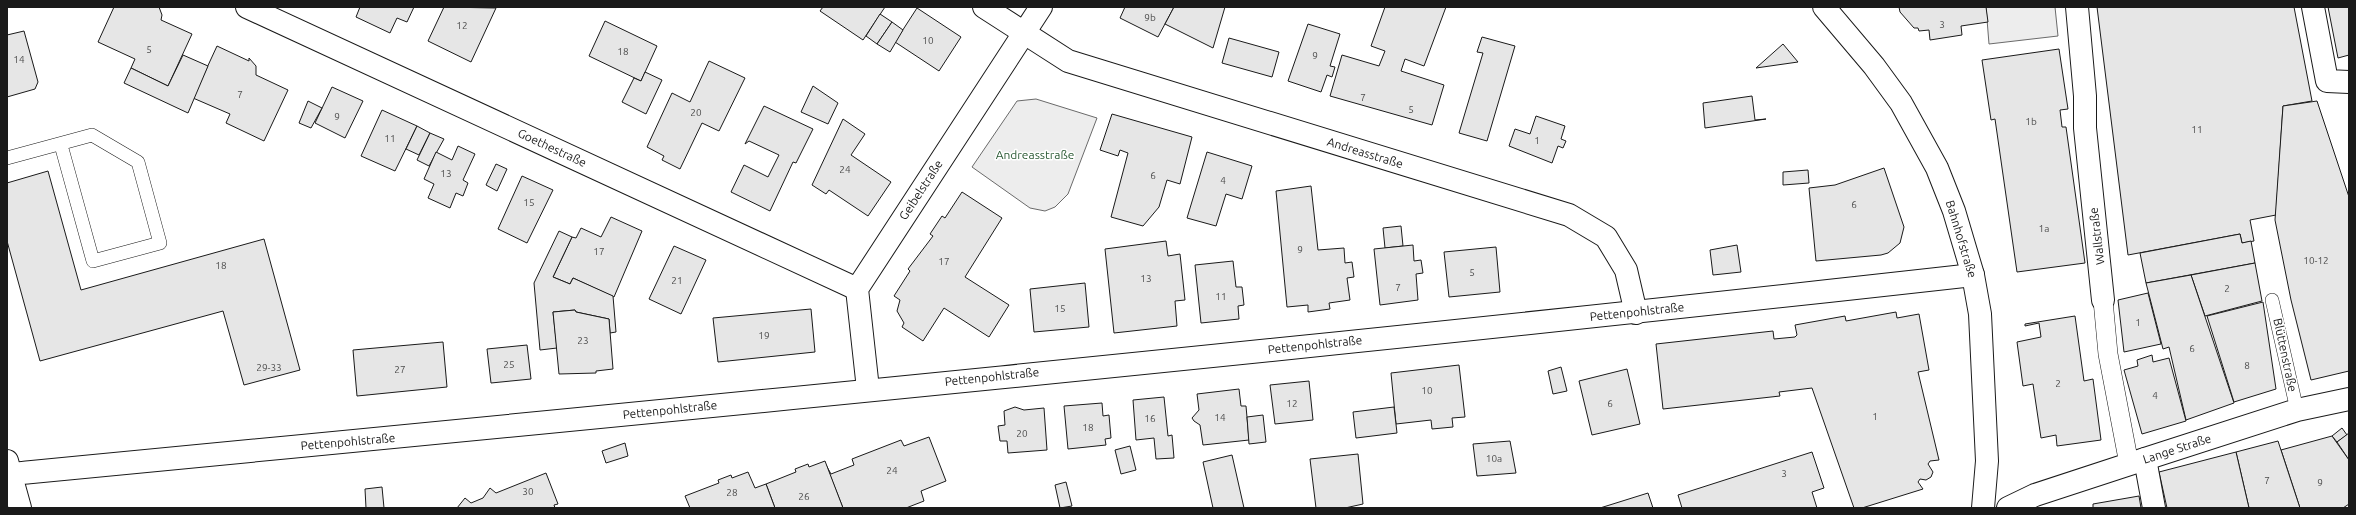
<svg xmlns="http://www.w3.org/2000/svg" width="2356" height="515" font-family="Ubuntu,sans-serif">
  <rect width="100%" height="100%" fill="#fff"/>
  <g fill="#ededed" stroke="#6a6a6a">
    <path d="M1986 7H2055L2058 36 1989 44Z"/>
    <path d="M1036 99 1097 118 1068 194 1055 207 1045 211 1030 208 972 167 1017 101Z"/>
  </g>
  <g fill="#e6e6e6" stroke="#1a1a1a">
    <path d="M114 7H159L162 15 161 20 192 34 168 86 131 68 135 59 98 42Z"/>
    <path d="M360 7H414L407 22 397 18 390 33 356 17Z"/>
    <path d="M444 7 496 8 471 62 428 41Z"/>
    <path d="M823 7H885L863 40 820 11Z"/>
    <path d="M1125 7H1174L1158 37 1120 18Z"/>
    <path d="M1174 7H1225L1213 48 1165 24Z"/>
    <path d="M1385 7H1446L1424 66 1405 59 1401 71 1444 85 1432 125 1330 96 1342 55 1379 66 1385 51 1371 46Z"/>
    <path d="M1899 7H1986L1988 22 1961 26 1962 35 1930 40 1929 30 1919 31 1918 28H1914L1900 12Z"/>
    <path d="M2097 7H2294L2312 101 2283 106 2276 215 2250 220 2254 241 2242 243 2240 234 2128 255Z"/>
    <path d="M2328 7H2349V55L2338 58Z"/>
    <path d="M917 8 961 37 939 71 895 42Z"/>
    <path d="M880 14 892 22 877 44 866 36Z"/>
    <path d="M605 21 657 46 641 81 589 56Z"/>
    <path d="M892 22 903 30 890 52 877 44Z"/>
    <path d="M1308 24 1340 34 1330 66 1335 67 1332 77 1327 75 1321 92 1288 81Z"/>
    <path d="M24 31 38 82 35 89 7 97V35Z"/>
    <path d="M1482 37 1515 46 1487 141 1459 133 1483 53 1477 52Z"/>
    <path d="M1229 38 1279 52 1272 77 1222 63Z"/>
    <path d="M1783 44 1798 62 1756 68Z"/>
    <path d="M217 46 249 61V58L256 66V75L288 90 264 141 226 123 230 114 193 98Z"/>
    <path d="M2059 49 2068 109 2060 110 2062 127H2066L2085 263 2017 272 1995 119 1991 120 1982 60Z"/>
    <path d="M183 55 208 66 188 113 124 83 131 68 168 86Z"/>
    <path d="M709 61 745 78 719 131 702 123 680 169 662 160 664 156 647 147 672 93 690 102Z"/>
    <path d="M645 72 662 80 646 114 622 102 634 78 641 81Z"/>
    <path d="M813 86 838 103 828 124 801 112Z"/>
    <path d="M332 87 363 101 345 138 315 123Z"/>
    <path d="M1752 96 1755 120 1766 119 1705 128 1703 103Z"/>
    <path d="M308 101 322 108 311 128 299 123Z"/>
    <path d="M2317 101 2349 197V371L2311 380 2291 300 2275 220 2283 106Z"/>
    <path d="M764 106 813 129 796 163 793 162 770 211 731 192 744 165 768 177 779 155 749 141 745 144Z"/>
    <path d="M382 110 417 126 395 171 361 156Z"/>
    <path d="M1112 114 1192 137 1180 184 1167 180 1159 207 1143 226 1111 217 1128 153 1120 150 1118 156 1100 150Z"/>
    <path d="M1536 116 1565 126 1561 139 1566 141 1563 148 1558 146 1552 163 1509 146 1515 129 1530 134Z"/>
    <path d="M843 119 865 134 851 155 891 182 868 216 829 190 826 194 812 185Z"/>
    <path d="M417 126 430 133 419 155 406 149Z"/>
    <path d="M430 133 444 139 429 166 417 160Z"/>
    <path d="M458 146 475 154 463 180 468 183 463 196 456 193 450 208 428 198 434 184 424 179 436 152 452 160Z"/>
    <path d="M1207 152 1252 166 1242 199 1226 194 1216 226 1187 218Z"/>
    <path d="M496 164 507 169 497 191 486 185Z"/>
    <path d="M1884 168 1904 227 1900 243 1888 253 1881 255 1816 261 1809 188 1835 185Z"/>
    <path d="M1808 170 1809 183 1783 185V172Z"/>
    <path d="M48 171 81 290 264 239 300 370 244 385 223 311 40 361 7 241V183Z"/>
    <path d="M522 176 553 190 527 243 498 229Z"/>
    <path d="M1311 186 1318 250 1344 248 1345 263 1352 262 1354 277 1347 278 1350 300 1329 303 1330 309 1308 312V305L1287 307 1276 191Z"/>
    <path d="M962 192 1002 218 965 277 1009 305 989 337 944 308 923 341 902 327 904 323 897 311 900 300 894 296 910 271 908 269 933 236 930 234 942 216 945 218Z"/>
    <path d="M611 217 642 231 614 297 573 278 570 284 553 277 572 237 576 238 581 228 601 237Z"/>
    <path d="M1401 226 1403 246 1385 248 1383 228Z"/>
    <path d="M559 231 572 237 553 277 570 284 573 278 613 296 616 332 610 333 609 319 576 312 575 310 553 312 557 348 540 350 534 283Z"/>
    <path d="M2240 234 2242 243 2251 241 2255 263 2146 283 2140 253Z"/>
    <path d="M1166 241 1168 256 1180 254 1185 300 1175 301 1177 326 1114 333 1105 249Z"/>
    <path d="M1413 245 1414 261 1421 260 1423 273 1416 274 1418 300 1380 305 1374 249Z"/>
    <path d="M1737 245 1741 272 1713 275 1710 250Z"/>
    <path d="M674 246 706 260 681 314 649 299Z"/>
    <path d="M1496 247 1500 292 1449 297 1444 252Z"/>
    <path d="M1233 261 1236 287H1242L1244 305 1238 306 1239 319 1201 323 1195 265Z"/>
    <path d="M2255 263 2262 301 2205 316 2191 275Z"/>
    <path d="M2191 275 2234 403 2186 420 2169 347 2163 349 2146 283Z"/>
    <path d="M1085 283 1089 327 1034 332 1030 289Z"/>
    <path d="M2148 293 2161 344 2124 352 2118 300Z"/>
    <path d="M2263 302 2276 389 2234 402 2207 316Z"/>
    <path d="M811 309 815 352 718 362 713 318Z"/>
    <path d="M575 310 576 312 609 319 613 369 596 371V373L559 374 553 312Z"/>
    <path d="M1896 312 1897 318 1919 314 1929 370 1918 372 1939 460 1930 461 1928 464 1933 472 1931 477 1926 480 1920 479 1918 482 1923 489 1862 508H1854L1812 388 1779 392 1780 396 1663 409 1656 344 1773 331 1774 339 1795 337 1797 335 1795 325 1845 316 1846 321Z"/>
    <path d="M2075 316 2084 381 2093 379 2101 440 2057 446 2056 435 2041 438 2033 384 2023 386 2017 342 2041 337 2039 323 2025 326V324Z"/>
    <path d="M443 342 447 387 357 396 353 350Z"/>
    <path d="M527 345 531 379 491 383 487 349Z"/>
    <path d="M2152 355 2153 362 2169 358 2186 421 2142 434 2124 370 2138 366 2137 360Z"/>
    <path d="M1459 365 1465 417 1452 418 1453 427 1432 429 1431 420 1396 424 1391 373Z"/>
    <path d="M1561 367 1567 391 1553 394 1548 371Z"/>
    <path d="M1627 369 1640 424 1592 435 1579 381Z"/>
    <path d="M1309 381 1313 420 1275 424 1270 385Z"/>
    <path d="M1239 389 1241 406H1246L1249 440 1203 445 1200 425 1194 421 1192 418 1199 410 1197 394Z"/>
    <path d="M1164 397 1168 436 1172 435 1174 458 1156 459 1154 438 1136 440 1133 400Z"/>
    <path d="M1102 403 1103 416 1109 415 1111 438 1105 439 1106 445 1068 449 1064 406Z"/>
    <path d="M1015 407 1024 410 1044 408 1047 450 1008 453 1007 441H1000L998 426 1005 425 1004 411Z"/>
    <path d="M1394 407 1397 433 1356 438 1353 412Z"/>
    <path d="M1263 415 1266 442 1249 444 1247 417Z"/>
    <path d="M2342 428 2347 435 2337 442 2332 436Z"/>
    <path d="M2349 433V460L2337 442Z"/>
    <path d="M2332 436 2349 460V504L2343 508H2300L2281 450Z"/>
    <path d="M929 437 946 481 921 491 924 501 906 508H843L826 465 831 474 854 465 852 459 901 440 904 446Z"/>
    <path d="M1510 441 1516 473 1477 476 1473 444Z"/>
    <path d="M2278 441 2300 508H2249L2236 452Z"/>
    <path d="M625 443 628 456 606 463 602 451Z"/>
    <path d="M1130 446 1136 470 1121 474 1115 450Z"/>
    <path d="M1812 452 1824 488 1812 492 1817 508H1682L1678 495Z"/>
    <path d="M2236 452 2249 508H2167L2159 472Z"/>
    <path d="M1358 454 1363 504 1345 508H1316L1310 459Z"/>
    <path d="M1232 455 1244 508H1213L1203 462Z"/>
    <path d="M825 461 843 508H775L766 484 796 472 795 469 808 464 809 467Z"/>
    <path d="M748 472 755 488 766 484 775 508H690L685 496 719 483 718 480 731 475 732 478Z"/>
    <path d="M546 473 558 504 554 505 555 508H457L465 498 471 503 483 498 490 488 496 493Z"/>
    <path d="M1066 482 1072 506 1060 508 1055 485Z"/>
    <path d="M382 487 384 508H366L365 489Z"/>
    <path d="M1648 493 1653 508H1600Z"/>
    <path d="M2139 496 2141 508H2093V504Z"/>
  </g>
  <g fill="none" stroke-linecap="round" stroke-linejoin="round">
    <defs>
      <g id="service">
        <path d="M7 158 92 135 138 162 160 243 93 261 61 145"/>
        <path d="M2272 300 2297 410"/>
      </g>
      <path id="pedestrian" d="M2103 300 2108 354 2129 464"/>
      <g id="minor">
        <path d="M247 7 857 289"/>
        <path d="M984 7 1068 61 1569 215 1606 237 1626 270 1636 313"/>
        <path d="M1824 7 1874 66 1901 103 1937 168 1954 211 1973 275 1980 314 1987 461 1983 508"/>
        <path d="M2077 7 2085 96V128L2103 300"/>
        <path d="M2313 7 2327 81 2349 82"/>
        <path d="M868 389 857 289 1041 7"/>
        <path d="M2145 459 2154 508"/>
        <path d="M7 461 20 508"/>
        <path d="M11 474C665 411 1320 348 1973 275"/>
        <path d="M2008 508 2035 495 2145 459 2297 410 2349 399"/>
      </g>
    </defs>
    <use href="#service" stroke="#1a1a1a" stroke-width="14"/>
    <use href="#pedestrian" stroke="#1a1a1a" stroke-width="20"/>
    <use href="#minor" stroke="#1a1a1a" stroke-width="24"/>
    <use href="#service" stroke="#fff" stroke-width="13"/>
    <use href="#pedestrian" stroke="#fff" stroke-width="19"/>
    <use href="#minor" stroke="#fff" stroke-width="22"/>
  </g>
  <g text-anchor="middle" stroke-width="3" stroke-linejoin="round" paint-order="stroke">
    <g font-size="10" fill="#4d4d4d">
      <text x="1150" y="21">9b</text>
      <text x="1942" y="28">3</text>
      <text x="462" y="29">12</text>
      <text x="928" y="44">10</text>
      <text x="149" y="53">5</text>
      <text x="623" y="55">18</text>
      <text x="1315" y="59">9</text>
      <text x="19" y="63">14</text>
      <text x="240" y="98">7</text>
      <text x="1363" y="101">7</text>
      <text x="1411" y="113">5</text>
      <text x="696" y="116">20</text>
      <text x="337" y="120">9</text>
      <text x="2031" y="125">1b</text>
      <text x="2197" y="133">11</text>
      <text x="390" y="142">11</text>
      <text x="1537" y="144">1</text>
      <text x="845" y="173">24</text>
      <text x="446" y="177">13</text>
      <text x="1153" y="179">6</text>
      <text x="1223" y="184">4</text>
      <text x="529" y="206">15</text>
      <text x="1854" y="208">6</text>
      <text x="2044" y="232">1a</text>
      <text x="1300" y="253">9</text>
      <text x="599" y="255">17</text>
      <text x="2316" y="264">10-12</text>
      <text x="944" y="265">17</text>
      <text x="221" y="269">18</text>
      <text x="1472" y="276">5</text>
      <text x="1146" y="282">13</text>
      <text x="677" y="284">21</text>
      <text x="1398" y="291">7</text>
      <text x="2227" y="292">2</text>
      <text x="1221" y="300">11</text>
      <text x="1060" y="312">15</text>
      <text x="2138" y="326">1</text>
      <text x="764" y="339">19</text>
      <text x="583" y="344">23</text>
      <text x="2192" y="352">6</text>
      <text x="509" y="368">25</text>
      <text x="2247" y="369">8</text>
      <text x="269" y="371">29-33</text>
      <text x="400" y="373">27</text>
      <text x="2058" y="387">2</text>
      <text x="1427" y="394">10</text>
      <text x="2155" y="399">4</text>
      <text x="1292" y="407">12</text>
      <text x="1610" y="407">6</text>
      <text x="1875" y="420">1</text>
      <text x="1220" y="421">14</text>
      <text x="1150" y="422">16</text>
      <text x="1088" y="431">18</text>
      <text x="1022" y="437">20</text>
      <text x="1494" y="462">10a</text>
      <text x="892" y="474">24</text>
      <text x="1784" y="477">3</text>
      <text x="2267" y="484">7</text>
      <text x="2320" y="486">9</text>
      <text x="528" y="495">30</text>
      <text x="732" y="496">28</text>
      <text x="804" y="500">26</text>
    </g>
    <g font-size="12" fill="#1a1a1a" stroke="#fff">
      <text transform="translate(552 148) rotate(25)" y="4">Goethestraße</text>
      <text transform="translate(1365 153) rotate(17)" y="4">Andreasstraße</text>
      <text transform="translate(921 190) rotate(-57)" y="4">Geibelstraße</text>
      <text transform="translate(2097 236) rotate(-97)" y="4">Wallstraße</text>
      <text transform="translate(1961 239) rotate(73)" y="4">Bahnhofstraße</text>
      <text transform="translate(1637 312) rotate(-6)" y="4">Pettenpohlstraße</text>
      <text transform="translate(1315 345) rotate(-6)" y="4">Pettenpohlstraße</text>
      <text transform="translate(2285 355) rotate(78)" y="4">Blüttenstraße</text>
      <text transform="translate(992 377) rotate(-6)" y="4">Pettenpohlstraße</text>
      <text transform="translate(670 410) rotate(-6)" y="4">Pettenpohlstraße</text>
      <text transform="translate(348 442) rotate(-5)" y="4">Pettenpohlstraße</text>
      <text transform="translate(2177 449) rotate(-18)" y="4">Lange Straße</text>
    </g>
    <g font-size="12" fill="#2b5a34" stroke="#fff">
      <text x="1035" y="159">Andreasstraße</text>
    </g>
  </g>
  <rect width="2356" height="515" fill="none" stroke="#1a1a1a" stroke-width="16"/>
</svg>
